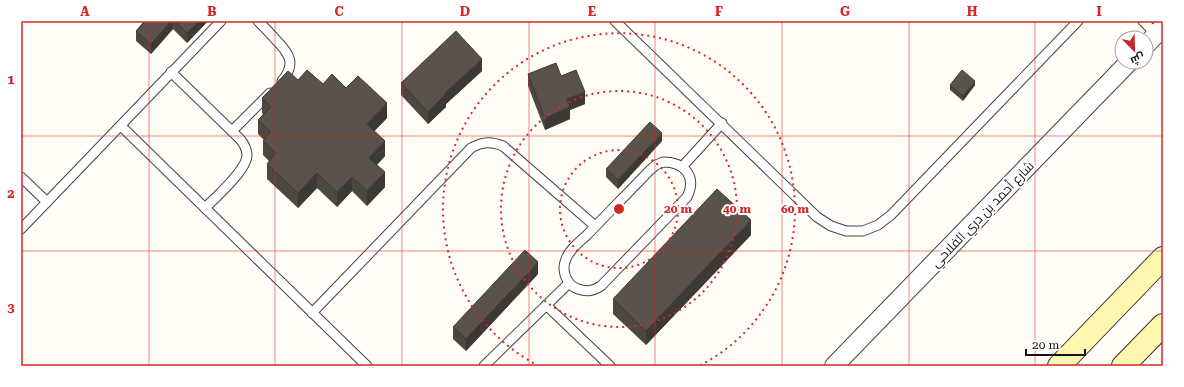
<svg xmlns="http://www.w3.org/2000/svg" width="1184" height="387" font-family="'Roboto Serif',Cairo,serif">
  <rect width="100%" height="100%" fill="#fffdf5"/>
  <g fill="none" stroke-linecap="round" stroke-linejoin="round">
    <defs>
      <g id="service">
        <path d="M258 21C264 27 270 33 276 40 290 54 296 64 282 81"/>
        <path d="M615 21 817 217 831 226 846 231H863L878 225 891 215 1078 21"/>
        <path d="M1143 21 1156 34"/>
        <path d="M171 72 240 139C244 144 247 149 247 155 247 170 216 197 205 208"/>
        <path d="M121 126 367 366"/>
        <path d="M232 131 270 93"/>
        <path d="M663 162C685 162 697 177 687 197L601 286C593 291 587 292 578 289 566 285 561 270 566 259 569 250 579 242 586 236 607 214 629 192 650 170L656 165Z"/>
        <path d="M682 167 722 123"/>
        <path d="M21 177 47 202"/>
        <path d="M21 229 221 21"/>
        <path d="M546 305 610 366"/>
        <path d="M312 313 471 148C482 142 490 141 503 146L595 226"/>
        <path d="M484 366 569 283"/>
      </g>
      <g id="minor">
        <path d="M1146 45 1163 27"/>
        <path d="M834 366 1129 62"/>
      </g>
      <g id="secondary">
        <path d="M1059 366 1163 258"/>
        <path d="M1123 366 1163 325"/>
      </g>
    </defs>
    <use href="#service" stroke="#444" stroke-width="11"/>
    <use href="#minor" stroke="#444" stroke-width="20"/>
    <use href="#secondary" stroke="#333" stroke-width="24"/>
    <use href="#service" stroke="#fff" stroke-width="9"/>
    <use href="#minor" stroke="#fff" stroke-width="18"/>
    <use href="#secondary" stroke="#fff6b0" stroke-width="22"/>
  </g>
  <g fill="#4d4742">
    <path d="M144 21H208L187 43 173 29 151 54 136 41V31Z"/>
    <path d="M482 71 446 104V107L428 124 401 95V83Z"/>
    <path d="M528 74 561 76 585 104 570 110V119L545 130 528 86Z"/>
    <path d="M298 80 346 88 387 118 374 131 385 156 377 165 385 187 367 206 352 191 337 207 317 188 298 208 267 179V164L269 161 263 155V141L264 140 258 134V120L263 114 262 113V98Z"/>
    <path d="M950 85H975L963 101 950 90Z"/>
    <path d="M662 141 618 189 606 177V169Z"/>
    <path d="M751 235 646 345 613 314V299Z"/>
    <path d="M538 274 466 351 453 339V327Z"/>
  </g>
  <g fill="#3f3936">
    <path d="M171 21H173V29L151 54V44Z"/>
    <path d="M199 21H208L187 43V33Z"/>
    <path d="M482 59V71L446 104V107L428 124V112L445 93Z"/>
    <path d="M975 81V85L963 101V96Z"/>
    <path d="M585 92V104L570 110V119L545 130V118L567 99Z"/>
    <path d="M387 103V118L367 139V124Z"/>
    <path d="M662 133V141L618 189V180Z"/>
    <path d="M385 141V156L369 173V158Z"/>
    <path d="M385 172V187L367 206V191Z"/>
    <path d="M317 173V188L298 208V193Z"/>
    <path d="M352 177V191L337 207V192Z"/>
    <path d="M751 220V235L646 345V331Z"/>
    <path d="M538 262V274L466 351V339Z"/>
  </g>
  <g fill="#5a524d" stroke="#3f3936">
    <path d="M145 21H171L151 44 136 31Z"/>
    <path d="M175 21H199L187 33Z"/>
    <path d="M456 31 482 59 445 93 446 94 428 112 401 83Z"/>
    <path d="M556 63 561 76 576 70 585 92 567 99 570 107 545 118 528 74Z"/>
    <path d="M307 70 323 84 332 74 346 88 358 76 387 103 367 124 385 141 369 158 385 172 367 191 352 177 337 192 317 173 298 193 267 164 276 153 263 141 271 132 258 120 271 107 262 98 288 71 298 80Z"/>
    <path d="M962 70 975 81 963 96 950 85Z"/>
    <path d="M650 122 662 133 618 180 606 169Z"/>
    <path d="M717 189 751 220 646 331 613 299Z"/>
    <path d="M525 250 538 262 466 339 453 327Z"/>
  </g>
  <path fill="none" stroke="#d62828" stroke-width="1" stroke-opacity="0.55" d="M149 21V366M275 21V366M402 21V366M529 21V366M655 21V366M782 21V366M909 21V366M1035 21V366M21 136H1163M21 251H1163"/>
  <g fill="none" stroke="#d62828" stroke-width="2" stroke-dasharray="2 4">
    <circle cx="619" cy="209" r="59"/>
    <circle cx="619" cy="209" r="118"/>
    <path d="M539 366A176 176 0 1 1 699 366"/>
  </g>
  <g text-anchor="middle" stroke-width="4" stroke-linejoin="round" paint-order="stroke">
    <g font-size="13" fill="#111" stroke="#fff">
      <text transform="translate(982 214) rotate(-46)" y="5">شارع أحمد بن دري الفلاحي</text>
    </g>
  </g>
  <circle cx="619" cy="209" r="6" fill="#d62828" stroke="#fff" stroke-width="2"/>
  <g font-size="12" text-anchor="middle" font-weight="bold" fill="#d62828" stroke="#fff" stroke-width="4" stroke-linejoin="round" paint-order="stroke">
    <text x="678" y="213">20 m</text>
    <text x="737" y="213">40 m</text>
    <text x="795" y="213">60 m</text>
  </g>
  <rect width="1184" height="387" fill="none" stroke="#ffffff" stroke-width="44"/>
  <g transform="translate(1134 50) rotate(157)"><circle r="19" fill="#ffffff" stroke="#a0a0a0"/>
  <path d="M0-3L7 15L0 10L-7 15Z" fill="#c4262e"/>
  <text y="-6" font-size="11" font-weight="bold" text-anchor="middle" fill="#111111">ش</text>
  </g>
  <path d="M1026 349v6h59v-6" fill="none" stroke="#111111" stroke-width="2"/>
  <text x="1032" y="349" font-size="12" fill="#111111" stroke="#ffffff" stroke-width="3" paint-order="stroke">20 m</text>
  <rect x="22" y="22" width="1140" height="343" fill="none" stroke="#d62828" stroke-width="1.5"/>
  <g font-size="13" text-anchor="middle" font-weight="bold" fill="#d62828">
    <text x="85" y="16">A</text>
    <text x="212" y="16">B</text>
    <text x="339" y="16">C</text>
    <text x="465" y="16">D</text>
    <text x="592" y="16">E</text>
    <text x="719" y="16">F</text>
    <text x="845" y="16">G</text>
    <text x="972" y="16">H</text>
    <text x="1099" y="16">I</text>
    <text x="11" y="84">1</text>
    <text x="11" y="198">2</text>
    <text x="11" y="312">3</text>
  </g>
</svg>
